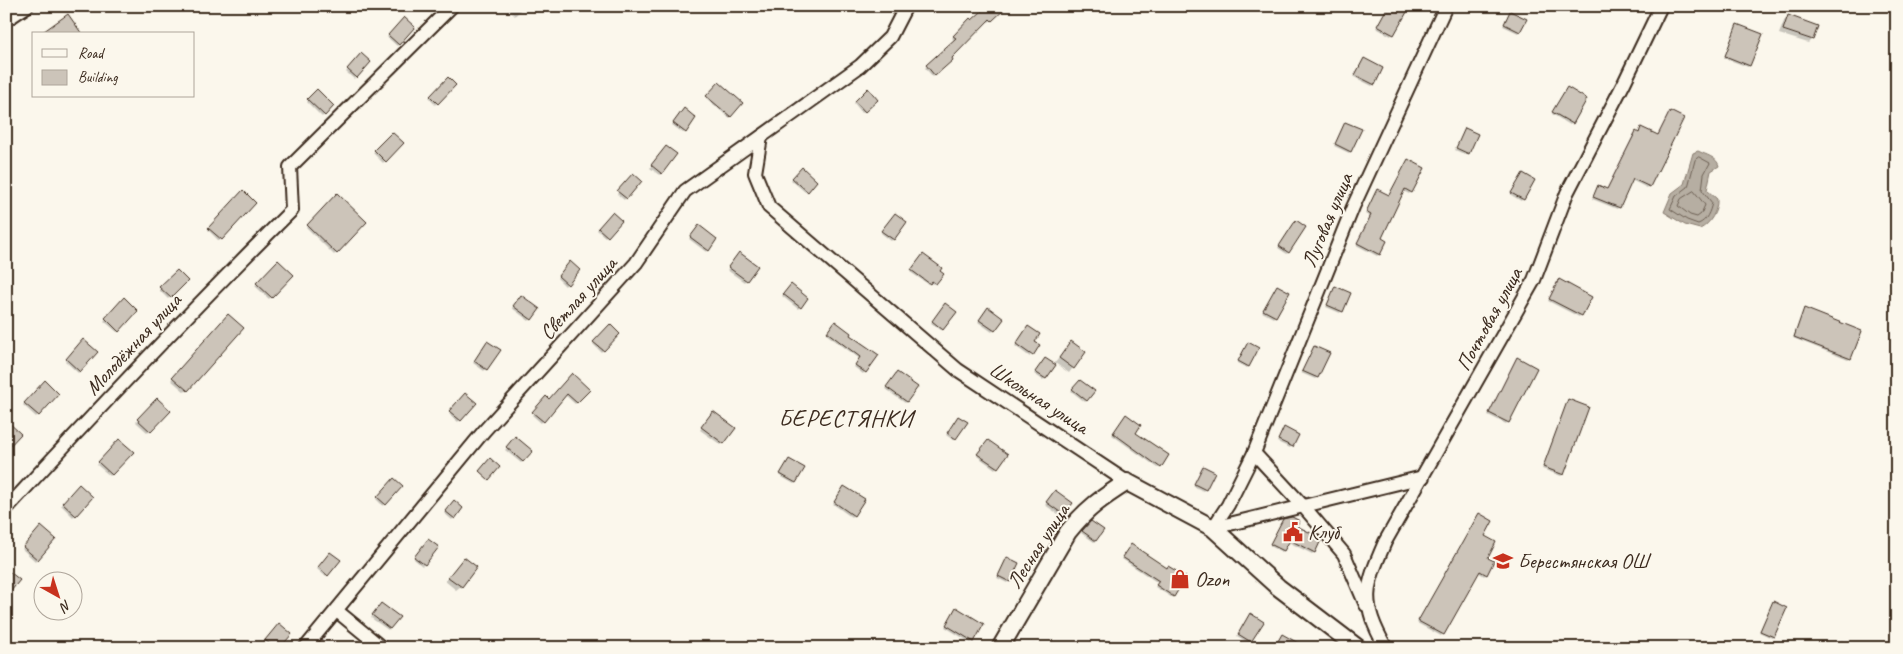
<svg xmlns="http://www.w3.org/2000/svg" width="1903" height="654" font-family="Caveat,sans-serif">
  <rect width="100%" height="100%" fill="#fbf7ec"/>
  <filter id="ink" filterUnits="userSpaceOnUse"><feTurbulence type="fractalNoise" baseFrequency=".02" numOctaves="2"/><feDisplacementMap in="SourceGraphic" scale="10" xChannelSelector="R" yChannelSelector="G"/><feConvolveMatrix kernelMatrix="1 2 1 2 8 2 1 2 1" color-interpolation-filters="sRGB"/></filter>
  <g filter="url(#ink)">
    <path fill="#b6aea2" stroke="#85796d" d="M1698 151C1706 155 1717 157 1719 166L1711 171 1707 190 1717 199C1718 211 1710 224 1700 229L1685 225 1664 212 1672 193 1684 184 1693 153Z"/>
    <g fill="#0003">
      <path d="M505 6H524L515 16Z"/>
      <path d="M848 6H859L856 11Z"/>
      <path d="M1006 6 989 22 987 20 951 58 952 59 933 77 925 68 955 41 952 38 970 20 972 22Z"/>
      <path d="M1388 6H1394L1405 12 1391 36 1376 28Z"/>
      <path d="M1510 12 1519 31 1518 33 1503 26Z"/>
      <path d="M1788 17 1812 39 1808 43 1779 34 1784 21Z"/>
      <path d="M404 19 413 27 397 46 387 37Z"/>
      <path d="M1736 27 1749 65 1748 67 1724 58Z"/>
      <path d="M361 55 369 62 354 79 346 72Z"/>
      <path d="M1363 61 1374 84 1372 86 1354 77Z"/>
      <path d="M448 79 454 85 435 105 429 98Z"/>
      <path d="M719 83 742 103 729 118 706 98Z"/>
      <path d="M868 90 877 100 862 113 854 103Z"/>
      <path d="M317 91 333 106 322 117 307 102Z"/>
      <path d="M1565 91 1572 123 1570 125 1552 114Z"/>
      <path d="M682 111 685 132 683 133 672 125Z"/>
      <path d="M1345 123 1350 151 1349 153 1334 146Z"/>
      <path d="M1640 131 1649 186 1647 188 1631 180 1617 209 1592 199 1598 187 1607 190 1634 134 1636 133 1638 134Z"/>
      <path d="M1464 132 1468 153 1466 155 1455 150Z"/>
      <path d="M392 133 402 143 383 163 373 153Z"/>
      <path d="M664 149 661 173 659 175 650 168Z"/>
      <path d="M1409 161 1411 192 1409 194 1403 191 1381 239 1379 254 1377 256 1356 245 1370 217 1365 214 1375 192 1389 196Z"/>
      <path d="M802 169 815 181 805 192 791 180Z"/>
      <path d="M633 175 640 181 624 200 617 194Z"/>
      <path d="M1522 176 1534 180 1521 201 1511 195Z"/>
      <path d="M243 192 255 203 219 241 208 230Z"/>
      <path d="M337 195 366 222 334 255 306 227Z"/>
      <path d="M612 214 620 221 605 237 597 230Z"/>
      <path d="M893 216V239L891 241 881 233Z"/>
      <path d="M1294 223 1288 252 1287 254 1278 248Z"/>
      <path d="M698 228 708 250 706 252 689 239Z"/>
      <path d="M738 256 756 267 744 282 727 270Z"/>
      <path d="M921 257 935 283 933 284 930 282 928 284 910 272Z"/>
      <path d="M278 262 292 275 269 299 255 286Z"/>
      <path d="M570 263 578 270 565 286 557 278Z"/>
      <path d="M177 271 186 281 168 299 159 290Z"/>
      <path d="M1557 283 1590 297 1579 317 1548 301Z"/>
      <path d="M791 286 807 298 798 309 782 296Z"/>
      <path d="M1276 288 1275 316 1273 318 1262 312Z"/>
      <path d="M1334 290 1349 294 1340 313 1326 307Z"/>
      <path d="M520 298 538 309 529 321 512 308Z"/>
      <path d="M124 299 137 311 117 332 104 321Z"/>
      <path d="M944 306 942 329 941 330 931 323Z"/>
      <path d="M986 310 1002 319 992 332 978 322Z"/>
      <path d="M1803 312 1850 358 1848 360 1793 338Z"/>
      <path d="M228 315 242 328 185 392 171 380Z"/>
      <path d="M833 325 877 355 863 374 854 367 860 359 826 334Z"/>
      <path d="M610 326 618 334 601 352 593 344Z"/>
      <path d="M1027 329 1033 342 1030 357 1015 346Z"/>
      <path d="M83 341 96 352 78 373 65 361Z"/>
      <path d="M1248 343V366L1247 368 1237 363Z"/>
      <path d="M486 345V369L484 371 473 363Z"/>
      <path d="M1067 347 1084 353 1069 373 1055 363Z"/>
      <path d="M1313 349 1317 377 1315 379 1301 373Z"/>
      <path d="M1043 361 1045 378 1043 380 1034 374Z"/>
      <path d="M1516 361 1536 368 1506 424 1488 415Z"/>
      <path d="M572 375 588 390 575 404 565 395 541 423 532 415 546 398 549 400Z"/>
      <path d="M896 375 906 401 905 403 885 389Z"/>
      <path d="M1080 381 1093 392 1085 402 1071 391Z"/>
      <path d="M45 382 57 394 36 417 23 405Z"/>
      <path d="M465 394 475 403 458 422 449 414Z"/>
      <path d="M157 400 169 411 148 433 136 422Z"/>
      <path d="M1568 400 1563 474 1561 476 1542 469Z"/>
      <path d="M711 414 734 428 721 445 700 430Z"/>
      <path d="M1125 418 1160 467 1158 468 1112 435Z"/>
      <path d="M957 419 966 423 953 440 946 435Z"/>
      <path d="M1284 429 1297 435 1290 448 1277 442Z"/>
      <path d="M516 438 531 451 521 463 505 450Z"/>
      <path d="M119 440 132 452 110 476 97 465Z"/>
      <path d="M986 443 1006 454 995 469 977 456Z"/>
      <path d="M788 462 795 482 794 484 780 476Z"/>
      <path d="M1203 468 1205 489 1203 491 1193 486Z"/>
      <path d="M394 480 401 486 383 506 376 499Z"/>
      <path d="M79 485 92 497 73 517 61 505Z"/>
      <path d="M843 489 853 515 851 517 833 504Z"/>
      <path d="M1053 493 1063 514 1061 516 1045 505Z"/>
      <path d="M454 501 462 508 452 520 444 513Z"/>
      <path d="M1479 515 1486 558V574L1484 576 1478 572 1441 636 1417 623Z"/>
      <path d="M1091 523 1096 540 1094 542 1081 533Z"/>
      <path d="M1281 523 1295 527 1314 552 1312 554 1288 542 1282 552 1270 546Z"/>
      <path d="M41 527 54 539 35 561 22 549Z"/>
      <path d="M426 542 424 564 422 566 414 559Z"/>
      <path d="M1129 548 1173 596 1171 597 1155 587 1158 583 1122 559Z"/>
      <path d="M330 553 339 560 325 576 317 569Z"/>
      <path d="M1006 560 1018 564 1007 583 997 578Z"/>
      <path d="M460 563 461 586 456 590 445 581Z"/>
      <path d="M1773 603V636L1772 638 1759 632Z"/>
      <path d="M380 606 389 628 388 630 371 618Z"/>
      <path d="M955 611 973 641 971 643 945 627Z"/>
      <path d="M1249 617 1262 622 1249 643 1237 636Z"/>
      <path d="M279 625V648H271L264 643Z"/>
      <path d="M1841 640 1864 648H1837Z"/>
      <path d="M1033 644 1039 648H1031Z"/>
    </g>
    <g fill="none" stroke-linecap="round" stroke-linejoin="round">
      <g stroke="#6c5f53" stroke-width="1">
        <path d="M1699 157 1710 163 1704 174 1702 190 1712 203C1710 211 1707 221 1698 224L1687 220 1670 209 1676 196 1688 187 1695 160Z"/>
        <path d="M1694 191 1705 205 1701 214 1697 217 1690 215 1678 206 1681 199Z"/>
      </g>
    </g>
    <g fill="#ccc4b9" stroke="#3b2a1e">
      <path d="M978 6H1008L992 21 990 19 952 58 953 60 935 76 926 65 956 38 953 36 970 18 972 20 982 11Z"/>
      <path d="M1388 6H1396L1407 12 1394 35 1377 26Z"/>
      <path d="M1510 11 1527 19 1520 32 1504 24Z"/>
      <path d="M68 14 82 34H40Z"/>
      <path d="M1788 15 1818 26 1813 40 1783 30Z"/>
      <path d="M404 17 415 27 399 45 388 35Z"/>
      <path d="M1737 24 1763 34 1750 66 1725 56Z"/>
      <path d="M361 53 371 62 357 78 347 69Z"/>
      <path d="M1364 58 1383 68 1375 85 1355 75Z"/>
      <path d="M448 77 456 85 438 104 430 96Z"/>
      <path d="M719 82 743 103 731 117 706 96Z"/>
      <path d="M1567 87 1587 99 1573 124 1552 112Z"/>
      <path d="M868 88 878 100 865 112 855 101Z"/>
      <path d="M317 89 334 106 325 116 307 99Z"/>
      <path d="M684 108 696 118 686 133 673 123Z"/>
      <path d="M1670 111 1684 118 1650 187 1633 179 1620 208 1593 197 1598 185 1607 189 1636 131 1639 133 1641 127 1658 135Z"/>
      <path d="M1345 122 1362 129 1351 152 1335 144Z"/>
      <path d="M1465 128 1478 134 1469 154 1456 148Z"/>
      <path d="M392 132 404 143 386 162 374 150Z"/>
      <path d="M666 146 677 154 662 174 651 165Z"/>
      <path d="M1408 159 1425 168 1412 193 1405 189 1382 238 1387 241 1380 255 1357 243 1371 215 1366 212 1377 189 1389 195Z"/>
      <path d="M802 167 817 181 808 192 792 178Z"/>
      <path d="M633 173 642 181 627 199 617 191Z"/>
      <path d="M1523 173 1535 180 1524 200 1511 193Z"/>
      <path d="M243 190 256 203 222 240 208 228Z"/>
      <path d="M337 193 367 222 337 254 307 225Z"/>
      <path d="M612 212 622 221 608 237 598 228Z"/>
      <path d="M895 213 907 222 894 240 881 231Z"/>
      <path d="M1296 220 1306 227 1289 253 1279 246Z"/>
      <path d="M699 225 717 239 709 251 690 237Z"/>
      <path d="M739 252 758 266 747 281 728 267Z"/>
      <path d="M923 254 942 268 940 271 944 274 936 284 932 281 930 284 911 270Z"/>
      <path d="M278 260 294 275 272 298 256 283Z"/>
      <path d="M570 261 580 270 568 285 558 276Z"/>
      <path d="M177 270 188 281 171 298 159 287Z"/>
      <path d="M1559 279 1592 297 1582 316 1549 299Z"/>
      <path d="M791 284 808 298 801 308 783 294Z"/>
      <path d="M1277 285 1290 292 1276 317 1263 310Z"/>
      <path d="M1335 286 1351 293 1343 312 1327 305Z"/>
      <path d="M521 295 540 309 532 320 513 306Z"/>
      <path d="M124 297 138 311 119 332 105 318Z"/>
      <path d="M945 303 957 312 943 330 932 321Z"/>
      <path d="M988 307 1004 319 995 331 979 320Z"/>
      <path d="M1804 308 1862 331 1851 359 1794 337Z"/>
      <path d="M228 314 244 328 188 391 172 377Z"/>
      <path d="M835 321 851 333 850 335 879 355 866 373 855 365 860 357 827 332Z"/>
      <path d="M610 324 620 334 604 351 593 342Z"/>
      <path d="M1028 326 1040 334 1035 342 1040 345 1033 356 1016 344Z"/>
      <path d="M83 339 98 352 80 372 66 359Z"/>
      <path d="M487 341 501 350 487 370 474 361Z"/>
      <path d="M1071 341 1086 352 1074 369 1059 358Z"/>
      <path d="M1248 342 1259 348 1249 367 1238 361Z"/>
      <path d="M1314 346 1330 353 1318 378 1302 371Z"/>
      <path d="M1517 357 1537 368 1509 423 1489 413Z"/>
      <path d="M1045 358 1056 365 1046 379 1035 372Z"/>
      <path d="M897 372 918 387 907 402 886 387Z"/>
      <path d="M572 373 590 390 577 403 567 394 544 422 532 412 546 396 549 399Z"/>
      <path d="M45 380 59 394 39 416 24 403Z"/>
      <path d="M1080 380 1095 391 1087 401 1072 389Z"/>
      <path d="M465 393 477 403 461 421 449 411Z"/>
      <path d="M157 398 171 411 151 432 137 419Z"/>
      <path d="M1568 399 1589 407 1564 475 1543 467Z"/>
      <path d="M713 411 736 428 724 444 701 427Z"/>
      <path d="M1126 414 1141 425 1136 433 1169 455 1161 468 1113 433Z"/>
      <path d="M958 416 968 422 956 439 947 433Z"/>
      <path d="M6 420 21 434 6 450Z"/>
      <path d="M1284 427 1299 435 1293 447 1278 440Z"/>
      <path d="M515 436 533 451 523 462 506 447Z"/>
      <path d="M119 439 134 452 112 475 98 462Z"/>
      <path d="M988 440 1008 454 998 468 977 454Z"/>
      <path d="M490 458 500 467 489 480 479 471Z"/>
      <path d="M789 459 805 468 796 483 780 474Z"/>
      <path d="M1203 466 1215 472 1206 490 1194 484Z"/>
      <path d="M394 478 403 486 386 505 377 497Z"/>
      <path d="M79 484 93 497 76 516 62 503Z"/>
      <path d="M844 486 865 499 854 516 834 502Z"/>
      <path d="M1055 490 1073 503 1064 515 1046 502Z"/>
      <path d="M454 500 463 508 455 519 445 511Z"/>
      <path d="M1479 513 1493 521 1485 536 1496 542 1488 558 1494 561 1487 575 1480 571 1444 635 1418 621Z"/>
      <path d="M1292 517 1300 521 1297 526 1319 537 1321 540 1315 553 1290 540 1284 551 1270 544 1283 519Z"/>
      <path d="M1091 521 1104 530 1096 541 1082 531Z"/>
      <path d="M41 526 56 539 38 560 23 547Z"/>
      <path d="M428 539 439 547 425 565 414 557Z"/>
      <path d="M1131 544 1167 568 1168 566 1186 577 1174 597 1156 585 1159 581 1122 557Z"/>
      <path d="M330 552 341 560 328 576 318 567Z"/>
      <path d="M464 557 477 567 462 587 448 577Z"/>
      <path d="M1007 557 1019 563 1010 582 998 576Z"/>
      <path d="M6 569 20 580 6 597Z"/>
      <path d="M1773 601 1787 608 1774 637 1760 631Z"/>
      <path d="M381 603 400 617 390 629 372 615Z"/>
      <path d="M956 607 984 624 974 642 946 625Z"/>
      <path d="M1250 613 1264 622 1251 642 1238 634Z"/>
      <path d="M279 623 292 634 280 648H275L265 640Z"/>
      <path d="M1282 634 1307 648H1274Z"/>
    </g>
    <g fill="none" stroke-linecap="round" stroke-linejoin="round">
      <defs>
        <g id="minor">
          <path d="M6 20 27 6"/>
          <path d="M761 137 755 173 769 207 958 370 1127 482"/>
          <path d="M1254 453 1304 507 1344 554 1366 605"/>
          <path d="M6 509C100 407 194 307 292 210L290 167 452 6"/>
          <path d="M1213 528 1228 505 1254 453 1353 207 1446 6"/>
          <path d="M1213 528 1423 477"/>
          <path d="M337 611 382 648"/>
          <path d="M305 648 484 431 636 263 685 191 860 66 890 37 906 6"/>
          <path d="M1386 648C1360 602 1365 588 1385 542L1534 280 1567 193 1624 83 1661 6"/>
        </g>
        <path id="tertiary" d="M1000 648 1068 532C1087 508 1102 498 1127 482L1213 528 1278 587 1358 648"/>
      </defs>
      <use href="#minor" stroke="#3b2a1e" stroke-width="16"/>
      <use href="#tertiary" stroke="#3b2a1e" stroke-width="20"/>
      <use href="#minor" stroke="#fbf7ec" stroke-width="12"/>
      <use href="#tertiary" stroke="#fbf7ec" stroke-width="16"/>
    </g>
  </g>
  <defs>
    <symbol id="civic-bare" viewBox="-9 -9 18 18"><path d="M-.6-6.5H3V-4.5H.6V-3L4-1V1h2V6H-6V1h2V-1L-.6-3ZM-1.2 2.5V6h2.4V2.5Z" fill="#c8321e" stroke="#fbf7ec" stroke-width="2.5" paint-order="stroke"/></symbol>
    <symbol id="school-bare" viewBox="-9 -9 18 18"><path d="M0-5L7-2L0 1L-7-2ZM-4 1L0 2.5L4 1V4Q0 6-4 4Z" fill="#c8321e" stroke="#fbf7ec" stroke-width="2.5" paint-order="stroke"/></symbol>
    <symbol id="shop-bare" viewBox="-9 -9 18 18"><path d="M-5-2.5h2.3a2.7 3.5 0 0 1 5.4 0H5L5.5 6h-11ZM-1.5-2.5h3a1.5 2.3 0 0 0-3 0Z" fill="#c8321e" stroke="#fbf7ec" stroke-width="2.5" paint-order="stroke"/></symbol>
  </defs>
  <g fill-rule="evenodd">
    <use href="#civic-bare" x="1279" y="518" width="28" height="28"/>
    <use href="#school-bare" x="1489" y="547" width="28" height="28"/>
    <use href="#shop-bare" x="1166" y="565" width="28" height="28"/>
  </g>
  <g text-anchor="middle" stroke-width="4" stroke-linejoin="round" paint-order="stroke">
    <g font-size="21" fill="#3b2a1e" stroke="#fbf7ec">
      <text transform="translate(1327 220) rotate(-67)" y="7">Луговая улица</text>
      <text transform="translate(578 298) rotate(-48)" y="7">Светлая улица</text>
      <text transform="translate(1489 319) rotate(-61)" y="7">Почтовая улица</text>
      <text transform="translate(133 344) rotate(-47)" y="7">Молодёжная улица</text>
      <text transform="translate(1039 398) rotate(33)" y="7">Школьная улица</text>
      <text transform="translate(1038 546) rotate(-57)" y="7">Лесная улица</text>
    </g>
    <g font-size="21" fill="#3b2a1e" stroke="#fbf7ec" text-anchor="start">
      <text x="1308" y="539">Клуб</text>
      <text x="1518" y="568">Берестянская ОШ</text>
      <text x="1195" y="586">Ozon</text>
    </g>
    <g font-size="24" letter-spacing="1" fill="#3b2a1e" stroke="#fbf7ec">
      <text x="846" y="426">БЕРЕСТЯНКИ</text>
    </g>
  </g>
  <rect width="1903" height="654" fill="none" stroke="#fbf7ec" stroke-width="25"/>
  <rect x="12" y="12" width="1878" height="629" fill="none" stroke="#3b2a1e" stroke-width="2" filter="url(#ink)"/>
  <rect x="32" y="32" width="162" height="65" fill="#fbf7ec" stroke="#aea59a"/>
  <rect x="42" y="49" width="25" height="8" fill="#fbf7ec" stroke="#aea59a"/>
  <text x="78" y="58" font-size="15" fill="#3b2a1e">Road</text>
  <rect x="42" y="70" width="25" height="15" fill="#ccc4b9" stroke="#aea59a"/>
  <text x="78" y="82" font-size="15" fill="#3b2a1e">Building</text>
  <g transform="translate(58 596) rotate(141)"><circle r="24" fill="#fbf7ec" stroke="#aea59a"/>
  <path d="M0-4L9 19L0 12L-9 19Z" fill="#c8321e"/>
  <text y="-8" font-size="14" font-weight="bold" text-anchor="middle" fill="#3b2a1e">N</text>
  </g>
</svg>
